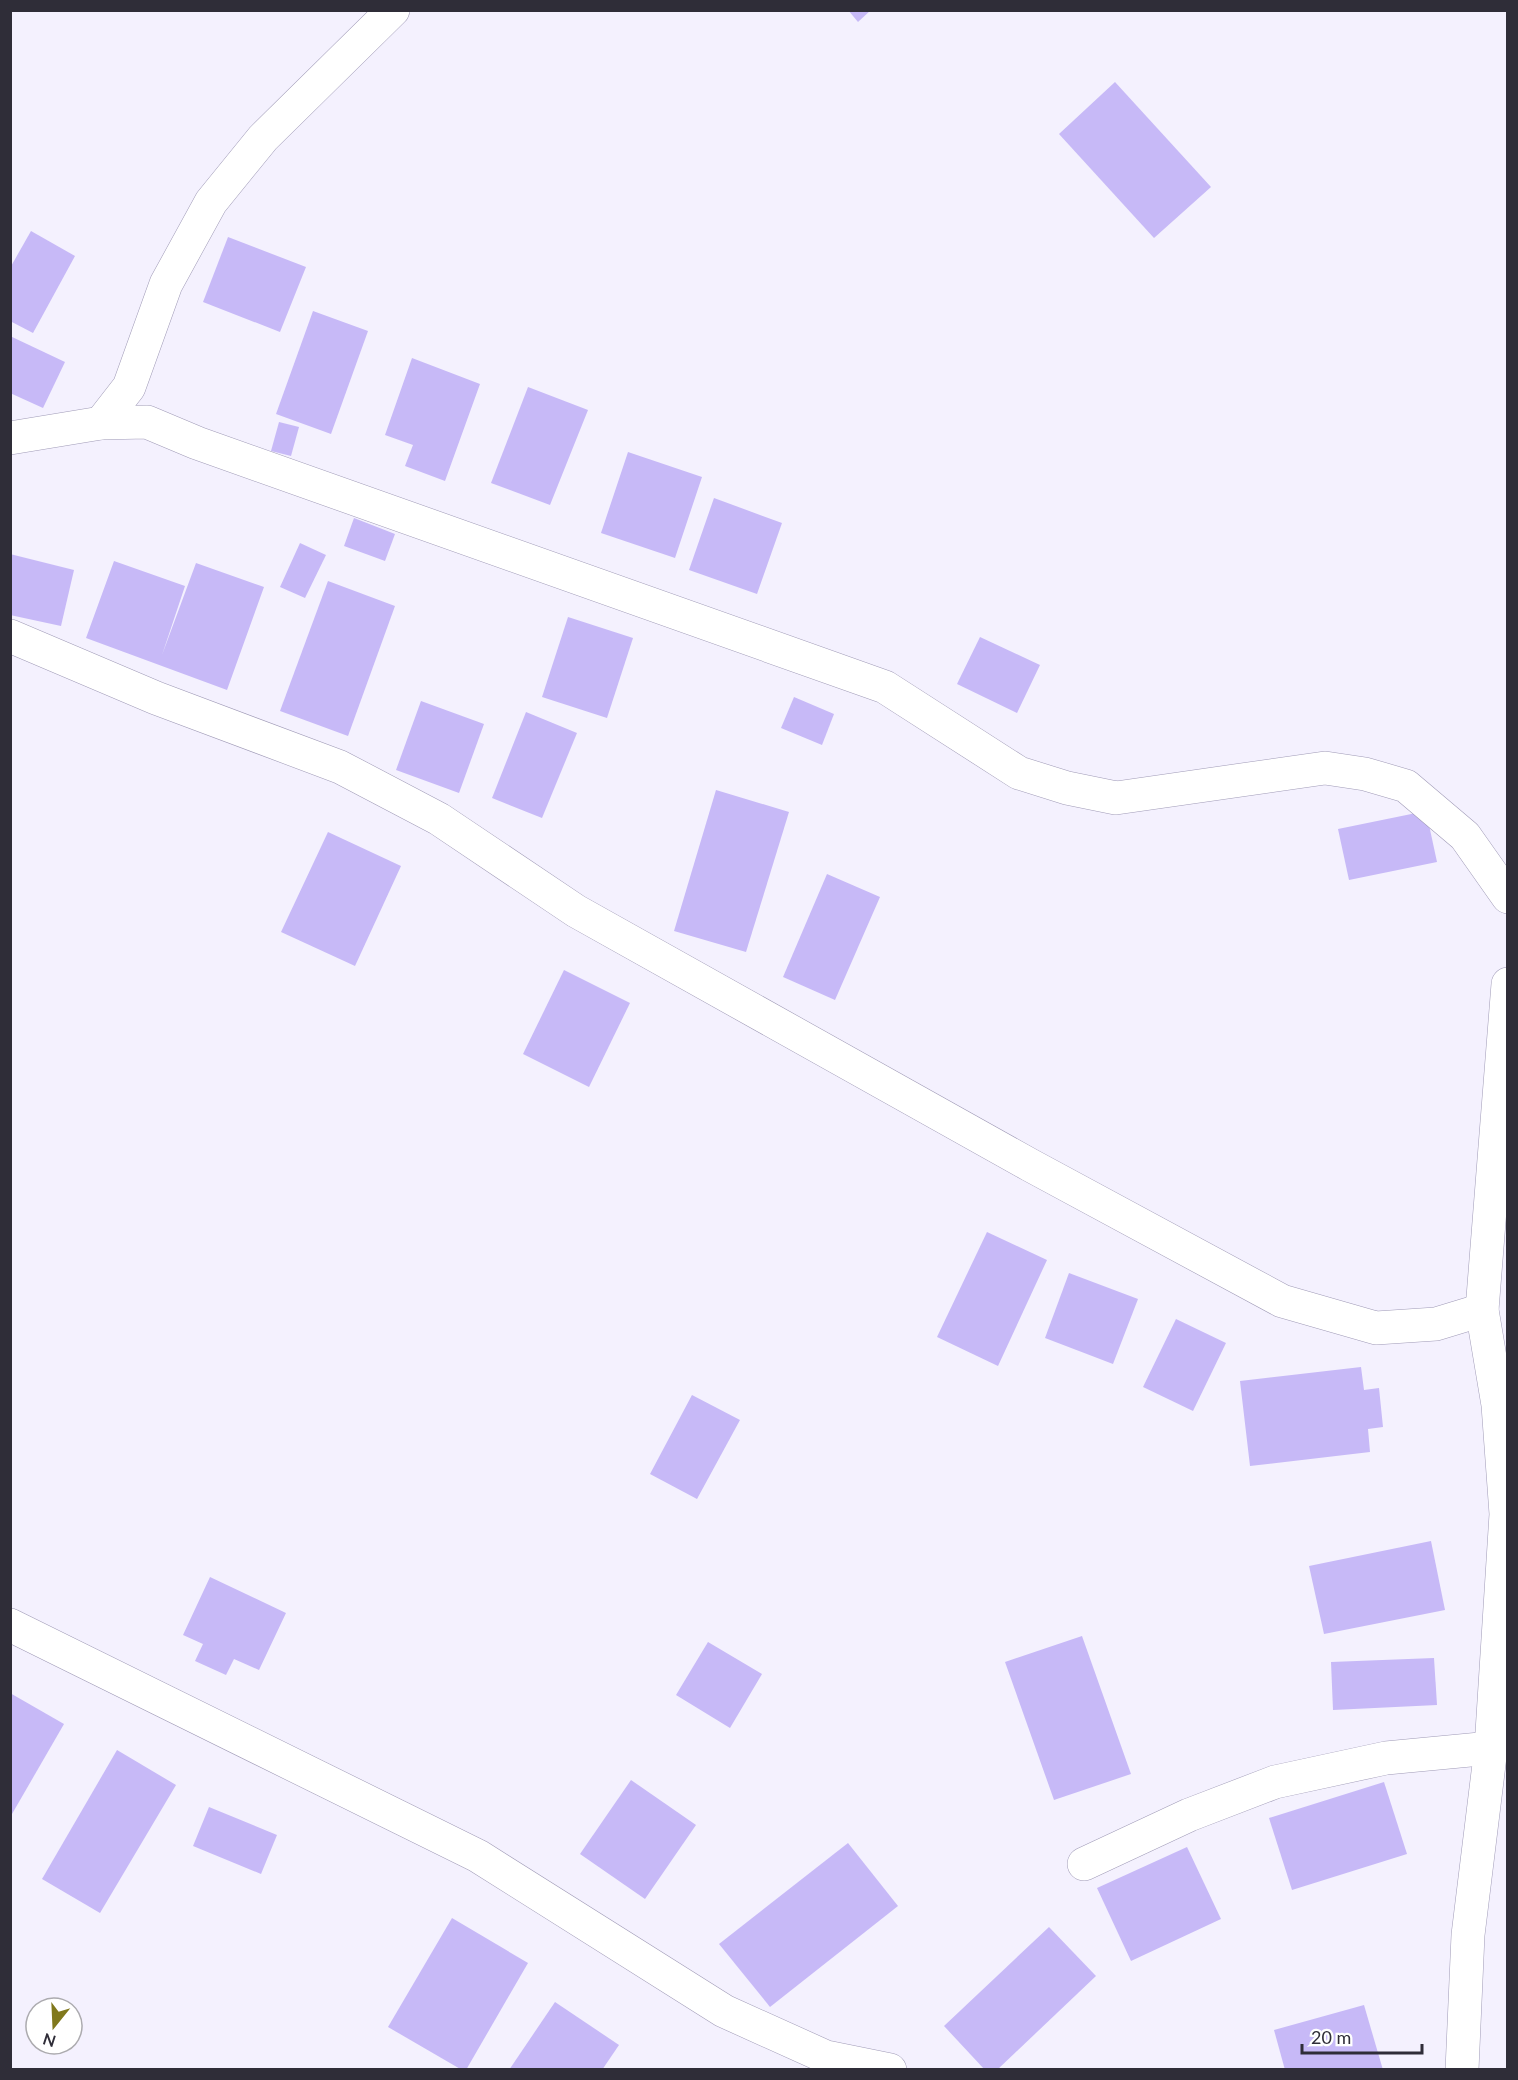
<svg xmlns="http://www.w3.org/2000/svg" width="1518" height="2080" font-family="Lato,sans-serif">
  <rect width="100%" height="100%" fill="#f4f1fe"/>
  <g fill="#c7b9f7">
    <path d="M848 10H871L858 22Z"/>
    <path d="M1115 82 1211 187 1154 238 1059 134Z"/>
    <path d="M31 231 75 256 33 333 10 321V268Z"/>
    <path d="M228 237 306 267 280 332 203 302Z"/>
    <path d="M313 311 368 331 331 434 276 414Z"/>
    <path d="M10 336 65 362 43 408 10 393Z"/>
    <path d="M412 358 480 384 445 481 405 466 413 445 385 435Z"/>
    <path d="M528 387 588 410 550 505 491 483Z"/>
    <path d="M279 422 299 427 291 456 271 451Z"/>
    <path d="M628 452 702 477 675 558 601 533Z"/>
    <path d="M714 498 782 523 757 594 689 570Z"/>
    <path d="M354 518 395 534 385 561 344 546Z"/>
    <path d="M300 543 326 555 305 598 280 587Z"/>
    <path d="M10 554 74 570 61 626 10 615Z"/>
    <path d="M114 561 185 586 162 655 196 563 264 587 227 690 86 638Z"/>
    <path d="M328 581 395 606 348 736 280 711Z"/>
    <path d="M568 617 633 638 607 718 542 697Z"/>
    <path d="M980 637 1040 665 1017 713 957 684Z"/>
    <path d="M794 697 834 714 822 745 781 728Z"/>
    <path d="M421 701 484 724 459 793 396 770Z"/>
    <path d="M526 712 577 733 542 818 492 798Z"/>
    <path d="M716 790 789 812 746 952 674 931Z"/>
    <path d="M1426 811 1437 862 1349 880 1338 829Z"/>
    <path d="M328 832 401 866 355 966 281 932Z"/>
    <path d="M827 874 880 897 835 1000 783 977Z"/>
    <path d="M564 970 630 1003 589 1087 523 1054Z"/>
    <path d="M987 1232 1047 1260 998 1366 937 1337Z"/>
    <path d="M1069 1273 1138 1299 1113 1364 1045 1338Z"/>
    <path d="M1176 1319 1226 1343 1193 1411 1143 1387Z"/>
    <path d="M1361 1367 1364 1390 1379 1388 1383 1427 1368 1429 1370 1452 1250 1466 1240 1381Z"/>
    <path d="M692 1395 740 1420 697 1499 650 1474Z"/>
    <path d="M1431 1541 1445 1610 1324 1634 1309 1566Z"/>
    <path d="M210 1577 286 1613 259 1670 234 1659 226 1675 195 1661 203 1644 183 1635Z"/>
    <path d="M1082 1636 1131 1774 1054 1800 1005 1662Z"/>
    <path d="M708 1642 762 1674 730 1728 676 1695Z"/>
    <path d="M1434 1658 1437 1705 1333 1710 1331 1662Z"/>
    <path d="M10 1693 64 1724 12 1814H10Z"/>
    <path d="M117 1750 176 1785 100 1913 42 1879Z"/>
    <path d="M631 1780 696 1825 645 1899 580 1854Z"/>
    <path d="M1384 1782 1407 1854 1292 1890 1269 1818Z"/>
    <path d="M209 1807 277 1835 261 1874 193 1846Z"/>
    <path d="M848 1843 898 1906 770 2007 719 1944Z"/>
    <path d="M1187 1847 1221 1919 1131 1961 1097 1888Z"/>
    <path d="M452 1918 528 1963 466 2070H462L388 2027Z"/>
    <path d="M1049 1927 1096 1976 997 2070H985L944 2026Z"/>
    <path d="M555 2002 619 2045 602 2070H509Z"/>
    <path d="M1364 2005 1383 2070H1285L1274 2030Z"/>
  </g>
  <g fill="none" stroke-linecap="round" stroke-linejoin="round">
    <defs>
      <g id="minor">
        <path d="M101 423 129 387 166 284 211 202 263 138 393 10"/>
        <path d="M10 438 101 423 147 422 197 443 885 687 1019 773 1067 788 1116 798 1325 768 1365 774 1406 786 1465 836 1508 897"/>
        <path d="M10 636 156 698 340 767 439 819 576 911 1030 1165 1282 1301 1376 1328 1436 1324 1482 1310"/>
        <path d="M10 1625 478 1856 724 2011 826 2057 890 2070"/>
        <path d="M1084 1864 1189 1815 1275 1782 1386 1758 1491 1748"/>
        <path d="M1462 2070 1468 1935 1491 1748 1506 1514 1498 1405 1482 1310 1508 984"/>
      </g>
    </defs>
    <use href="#minor" stroke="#a09bb7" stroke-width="34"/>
    <use href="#minor" stroke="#fff" stroke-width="33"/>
  </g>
  <rect width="1518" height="2080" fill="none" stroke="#2f2d38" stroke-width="24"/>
  <g transform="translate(54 2026) rotate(198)"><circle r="28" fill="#ffffff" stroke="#acabaf" stroke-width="1.5"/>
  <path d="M0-4.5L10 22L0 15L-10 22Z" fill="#80781c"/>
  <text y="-9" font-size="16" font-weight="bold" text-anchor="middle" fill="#2f2d38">N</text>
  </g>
  <path d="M1302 2044v9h120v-9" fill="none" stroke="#2f2d38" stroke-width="3"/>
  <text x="1311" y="2044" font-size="18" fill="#2f2d38" stroke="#ffffff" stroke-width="4.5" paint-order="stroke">20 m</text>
</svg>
